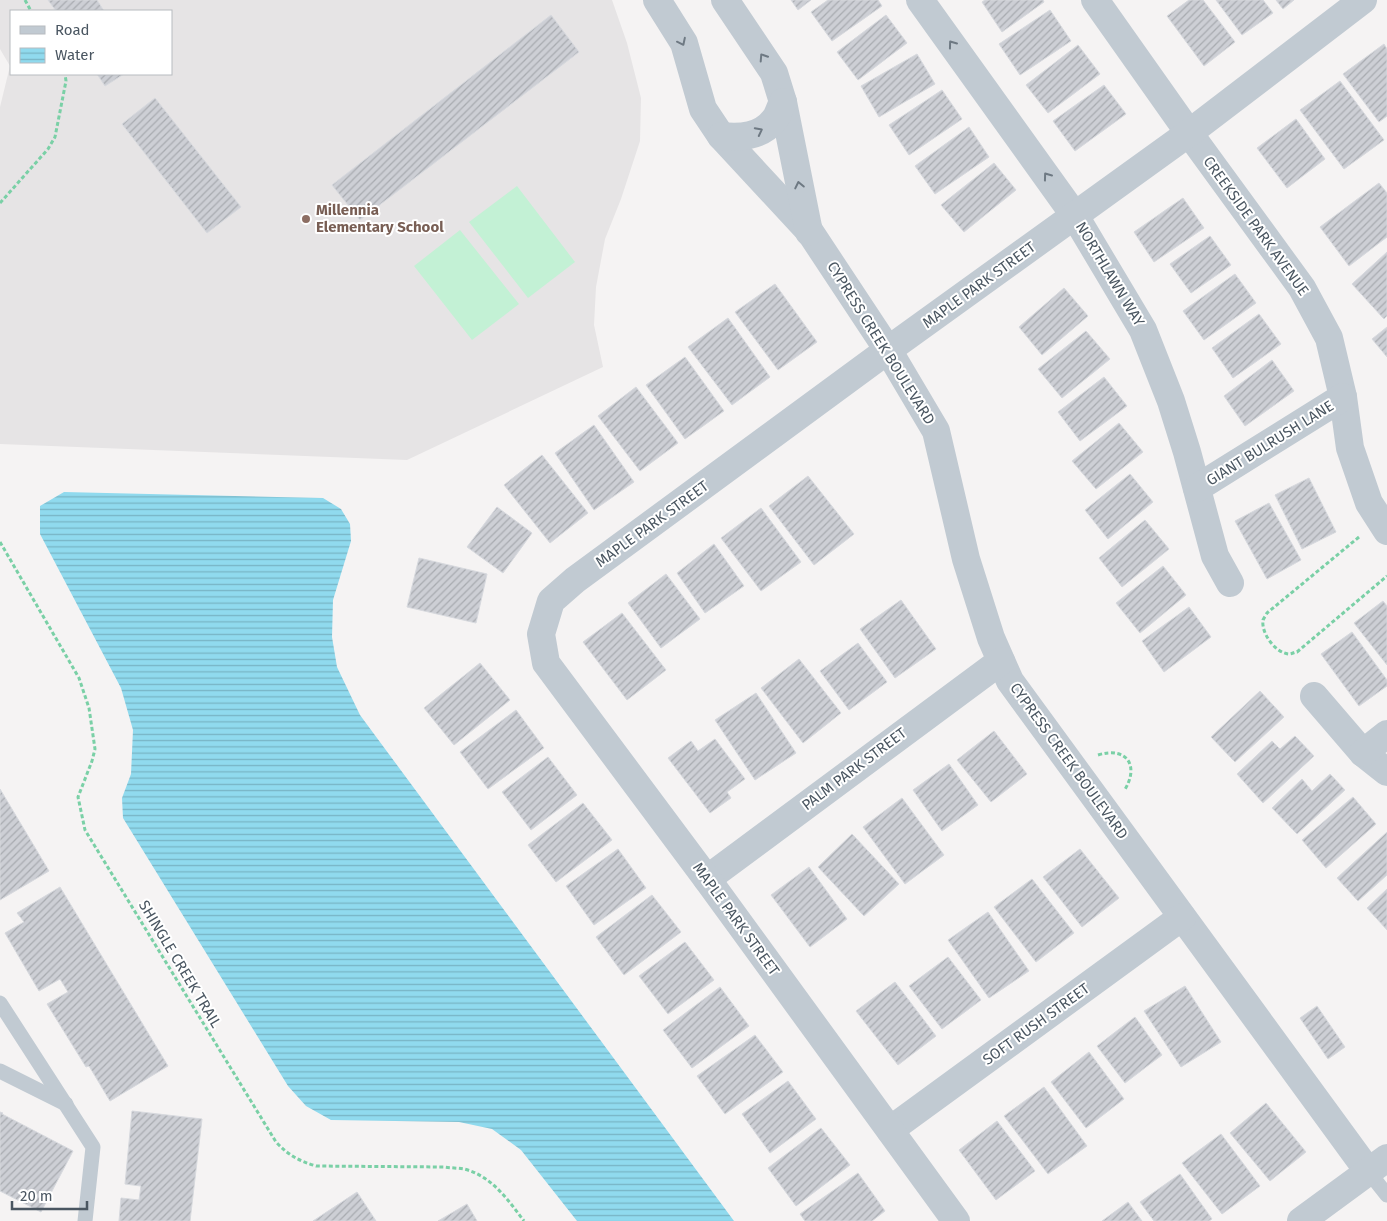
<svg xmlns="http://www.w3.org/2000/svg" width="1387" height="1221" font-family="'Fira Sans',sans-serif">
  <defs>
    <pattern id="water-rules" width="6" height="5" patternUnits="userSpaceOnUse" patternTransform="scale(1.25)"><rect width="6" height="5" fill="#90daee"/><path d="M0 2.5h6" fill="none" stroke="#78b4c4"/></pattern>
    <pattern id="building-hatch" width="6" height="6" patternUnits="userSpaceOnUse" patternTransform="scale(1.25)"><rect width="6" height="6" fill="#cdcfd5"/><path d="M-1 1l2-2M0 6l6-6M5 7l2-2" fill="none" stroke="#a8abb0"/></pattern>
  </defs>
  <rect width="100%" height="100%" fill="#f5f3f3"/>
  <path fill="#e6e4e5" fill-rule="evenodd" d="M0 0H612L627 43 641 98 640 141 621 199 605 239 596 287 594 325 603 367 407 460 0 444V107L10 66 0 49ZM11 11H171V74H11Z"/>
  <g fill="#c3f1d5">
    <path d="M517 186 575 262 528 298 469 222Z"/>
    <path d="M460 230 519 304 472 340 414 266Z"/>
  </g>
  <path fill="url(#water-rules)" d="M64 492 323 498 341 509 350 524 351 541 333 600 332 637 337 667 360 715 734 1221H577L521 1150 492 1129 459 1122 331 1120 306 1106 288 1086 123 818 122 798 131 774 133 730 121 688 40 534V506Z"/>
  <g fill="url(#building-hatch)" stroke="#d7d9de">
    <path d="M48 0H97L104 11H56Z"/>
    <path d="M791 0H811L798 10Z"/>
    <path d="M828 0H878L882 6 832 41 811 12Z"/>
    <path d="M985 0H1043L1044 2 1002 32 982 2Z"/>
    <path d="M1189 0H1203L1235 42 1204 66 1167 16Z"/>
    <path d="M1216 0H1263L1273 13 1242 35Z"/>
    <path d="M1276 0H1294L1283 9Z"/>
    <path d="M1050 10 1071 41 1020 75 999 44Z"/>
    <path d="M551 15 579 52 360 220 332 185Z"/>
    <path d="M886 15 907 43 858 80 837 52Z"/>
    <path d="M1384 44 1387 49V116L1379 122 1343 74Z"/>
    <path d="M1078 45 1100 74 1048 113 1026 85Z"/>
    <path d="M917 54 935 84 879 117 861 86Z"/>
    <path d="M97 74H124L105 86Z"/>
    <path d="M1340 81 1384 140 1344 169 1300 110Z"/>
    <path d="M1104 85 1126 114 1075 151 1053 121Z"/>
    <path d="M942 90 962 119 909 155 889 125Z"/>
    <path d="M155 98 241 207 207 233 122 124Z"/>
    <path d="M1296 119 1325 159 1287 188 1257 148Z"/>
    <path d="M969 127 989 157 935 194 915 166Z"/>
    <path d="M994 163 1016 190 964 232 941 205Z"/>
    <path d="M1379 183 1387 193V237L1349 266 1320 227Z"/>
    <path d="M1183 198 1204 228 1154 262 1134 232Z"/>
    <path d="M1210 236 1231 265 1191 293 1170 264Z"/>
    <path d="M1387 252V316L1384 319 1352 284Z"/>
    <path d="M1235 274 1256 303 1204 340 1183 311Z"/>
    <path d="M775 284 817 342 778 370 735 312Z"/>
    <path d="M1064 288 1088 316 1042 355 1019 327Z"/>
    <path d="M1259 314 1281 344 1233 378 1212 348Z"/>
    <path d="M728 318 770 377 732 405 688 347Z"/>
    <path d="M1387 327V357L1372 339Z"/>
    <path d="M1086 331 1110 359 1062 398 1038 369Z"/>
    <path d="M685 357 724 411 685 439 646 385Z"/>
    <path d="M1272 360 1294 391 1245 426 1224 396Z"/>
    <path d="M1104 377 1127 406 1080 441 1058 412Z"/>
    <path d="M636 387 678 443 640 471 598 416Z"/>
    <path d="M1119 423 1143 452 1096 489 1072 461Z"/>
    <path d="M594 425 634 482 594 510 555 453Z"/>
    <path d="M542 455 588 513 550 543 504 485Z"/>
    <path d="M1130 474 1153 502 1108 539 1085 510Z"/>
    <path d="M808 476 854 534 814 565 769 506Z"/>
    <path d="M1309 478 1336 532 1302 549 1275 495Z"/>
    <path d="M1269 503 1301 560 1267 579 1235 521Z"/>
    <path d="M497 507 532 533 503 573 467 547Z"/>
    <path d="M761 508 801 562 761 591 721 538Z"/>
    <path d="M1145 520 1169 549 1122 587 1099 558Z"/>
    <path d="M714 544 744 586 705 613 677 573Z"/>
    <path d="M419 558 487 574 476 623 407 607Z"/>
    <path d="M1163 566 1186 595 1140 633 1116 603Z"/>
    <path d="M666 574 700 619 661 648 628 603Z"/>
    <path d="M901 600 936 649 895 678 860 629Z"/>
    <path d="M1383 601 1387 606V665L1354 623Z"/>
    <path d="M1189 607 1211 637 1164 672 1142 641Z"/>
    <path d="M622 613 666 670 627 700 583 642Z"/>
    <path d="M1352 632 1387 680V686L1359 706 1321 654Z"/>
    <path d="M858 643 887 682 849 710 820 671Z"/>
    <path d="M799 659 841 713 803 743 761 688Z"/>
    <path d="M480 663 510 700 454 745 424 708Z"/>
    <path d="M1260 691 1284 717 1235 762 1211 737Z"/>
    <path d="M756 693 796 753 755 780 715 720Z"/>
    <path d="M516 710 544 748 488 789 460 752Z"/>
    <path d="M994 731 1027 774 991 802 957 760Z"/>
    <path d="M1295 736 1314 756 1263 803 1237 774 1272 741 1280 749Z"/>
    <path d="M715 739 745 779 727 792 731 798 710 813 668 758 691 741 698 751Z"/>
    <path d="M548 757 577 795 531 830 502 792Z"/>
    <path d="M949 764 978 805 942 831 913 790Z"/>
    <path d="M1330 774 1345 790 1297 834 1272 808 1302 779 1312 791Z"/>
    <path d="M0 789 49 871 0 900Z"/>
    <path d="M1353 797 1376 824 1326 868 1302 840Z"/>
    <path d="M902 798 944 855 905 884 863 827Z"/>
    <path d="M583 803 612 840 556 882 528 845Z"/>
    <path d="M1387 832V875L1358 901 1337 878Z"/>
    <path d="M852 834 899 884 864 916 818 867Z"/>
    <path d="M618 849 646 888 594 925 566 886Z"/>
    <path d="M1080 849 1119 898 1082 927 1043 877Z"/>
    <path d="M809 867 847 919 810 947 771 895Z"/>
    <path d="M1032 879 1074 933 1036 962 994 907Z"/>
    <path d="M60 887 168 1066 110 1101 89 1066 86 1067 47 1004 68 992 60 979 39 991 5 933 24 922 17 913Z"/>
    <path d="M1387 889V930L1367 908Z"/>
    <path d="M652 895 681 932 624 975 596 937Z"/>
    <path d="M988 912 1029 971 989 998 948 940Z"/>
    <path d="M685 942 714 980 668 1014 639 976Z"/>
    <path d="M948 957 981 1000 942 1029 909 986Z"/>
    <path d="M895 982 936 1036 898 1065 856 1011Z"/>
    <path d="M1185 986 1221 1042 1181 1067 1144 1011Z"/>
    <path d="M720 987 749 1026 692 1068 663 1030Z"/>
    <path d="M1317 1006 1345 1047 1328 1059 1300 1018Z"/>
    <path d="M1135 1017 1162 1055 1125 1083 1097 1046Z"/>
    <path d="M755 1035 783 1072 725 1114 697 1076Z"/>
    <path d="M1089 1052 1124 1099 1086 1128 1051 1082Z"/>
    <path d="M788 1081 816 1119 770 1153 742 1114Z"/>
    <path d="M1044 1087 1087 1146 1048 1174 1004 1116Z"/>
    <path d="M1266 1103 1306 1152 1270 1181 1230 1133Z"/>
    <path d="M132 1111 202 1119 190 1221H119L121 1198 139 1200 141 1186 125 1184Z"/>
    <path d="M0 1112 3 1113 2 1114 73 1151 41 1212 0 1191Z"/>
    <path d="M997 1121 1035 1171 996 1200 959 1150Z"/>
    <path d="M821 1128 850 1165 796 1206 768 1168Z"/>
    <path d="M1221 1134 1260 1186 1222 1214 1182 1163Z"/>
    <path d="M858 1173 885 1211 872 1221H805L800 1214Z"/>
    <path d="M1180 1174 1212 1219 1209 1221H1154L1140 1202Z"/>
    <path d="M357 1192 376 1221H313Z"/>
    <path d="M1128 1202 1142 1221H1102Z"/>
    <path d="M467 1204 477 1221H438Z"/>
  </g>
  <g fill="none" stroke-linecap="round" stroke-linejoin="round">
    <g stroke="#7ad0a6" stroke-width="3" stroke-dasharray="4 2.5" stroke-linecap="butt">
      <path d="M25 0 31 11"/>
      <path d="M0 203 48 149 55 137 66 81 65 74"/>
      <path d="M1359 537 1267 613C1266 615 1264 618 1263 620 1261 633 1275 653 1289 654 1292 654 1294 652 1297 652L1387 576"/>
      <path d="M0 542 79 678 89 708 95 749 92 761 78 797 85 830 276 1142C288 1155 299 1161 316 1166L444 1167C451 1168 458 1168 464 1169 492 1176 508 1200 524 1221"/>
      <path d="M1098 755C1127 746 1140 766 1124 791"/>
    </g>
    <g stroke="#c1cad2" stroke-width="15">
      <path d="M0 1003 93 1147 85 1221"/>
      <path d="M0 1071 66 1104"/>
      <path d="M1368 1171 1387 1195"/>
    </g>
    <g stroke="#c1cad2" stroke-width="28">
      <path d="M657 0 684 43 703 109 721 136 810 232 888 350 936 431 966 559 991 638 1010 681 1368 1171"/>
      <path d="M725 0 774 73 783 102 809 232"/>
      <path d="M920 0 1075 216 1143 330 1171 401 1187 452 1215 556 1230 583"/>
      <path d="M1095 0 1189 133 1302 288 1329 338 1343 397 1350 448 1369 503 1387 531"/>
      <path d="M721 136C740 138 761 137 774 120 778 116 780 107 783 102"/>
      <path d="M1197 488 1343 397"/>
      <path d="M1314 696 1363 753 1387 772"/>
      <path d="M1363 753 1387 734"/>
      <path d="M707 879 1001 661"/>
      <path d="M890 1130 1182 917"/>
      <path d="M956 1221 707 879 546 663 541 634 551 601 575 580 888 350 1189 133 1363 0"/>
      <path d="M1301 1221 1387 1158"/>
    </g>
  </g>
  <defs><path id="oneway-chevron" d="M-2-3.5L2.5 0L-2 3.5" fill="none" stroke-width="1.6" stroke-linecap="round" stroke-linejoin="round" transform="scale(1.25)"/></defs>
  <g stroke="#6e7983">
    <use href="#oneway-chevron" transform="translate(682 42) rotate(64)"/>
    <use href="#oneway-chevron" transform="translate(952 44) rotate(-126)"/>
    <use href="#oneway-chevron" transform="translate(763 57) rotate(-123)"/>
    <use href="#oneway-chevron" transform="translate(759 131) rotate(-27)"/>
    <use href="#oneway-chevron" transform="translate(1047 176) rotate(-126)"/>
    <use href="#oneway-chevron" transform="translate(799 185) rotate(-102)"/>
  </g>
  <circle fill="#8d6e63" stroke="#fff" stroke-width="2" cx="306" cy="219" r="5"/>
  <g text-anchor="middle" stroke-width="4" stroke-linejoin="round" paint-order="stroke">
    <g font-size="15" font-weight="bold" fill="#785e54" stroke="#fff" text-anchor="start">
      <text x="316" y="215">Millennia<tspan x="316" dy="17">Elementary School</tspan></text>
    </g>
    <g font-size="15" fill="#4a5661" stroke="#fff">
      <text transform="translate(1256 226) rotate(54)" y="5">CREEKSIDE PARK AVENUE</text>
      <text transform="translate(1110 274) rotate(59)" y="5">NORTHLAWN WAY</text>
      <text transform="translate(979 285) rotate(-36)" y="5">MAPLE PARK STREET</text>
      <text transform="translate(881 343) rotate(58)" y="5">CYPRESS CREEK BOULEVARD</text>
      <text transform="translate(1270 443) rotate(-32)" y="5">GIANT BULRUSH LANE</text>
      <text transform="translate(652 524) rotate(-36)" y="5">MAPLE PARK STREET</text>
      <text transform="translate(1069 761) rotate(54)" y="5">CYPRESS CREEK BOULEVARD</text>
      <text transform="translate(854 769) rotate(-37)" y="5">PALM PARK STREET</text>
      <text transform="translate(736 919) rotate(54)" y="5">MAPLE PARK STREET</text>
      <text transform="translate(180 964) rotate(59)" y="5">SHINGLE CREEK TRAIL</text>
      <text transform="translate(1036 1024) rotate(-36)" y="5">SOFT RUSH STREET</text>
    </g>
  </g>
  <rect x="10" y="10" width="162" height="65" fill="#ffffff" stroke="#b7bbc0"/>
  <rect x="20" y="26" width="25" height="8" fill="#c1cad2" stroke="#b7bbc0"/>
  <text x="55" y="35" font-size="15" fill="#4a5661">Road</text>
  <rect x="20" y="48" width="25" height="15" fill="url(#water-rules)" stroke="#b7bbc0"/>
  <text x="55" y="60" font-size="15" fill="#4a5661">Water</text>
  <path d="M12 1201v8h75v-8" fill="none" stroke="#4a5661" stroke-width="2.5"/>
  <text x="20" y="1201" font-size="15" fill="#4a5661" stroke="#ffffff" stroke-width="4" paint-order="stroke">20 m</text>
</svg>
